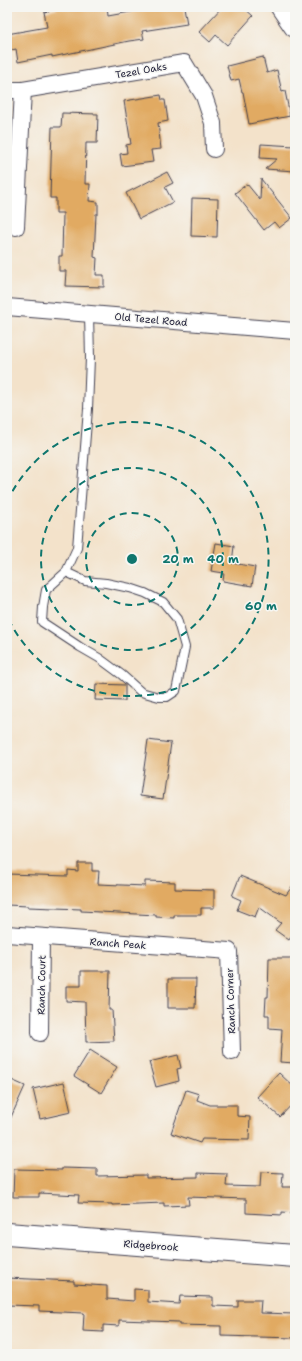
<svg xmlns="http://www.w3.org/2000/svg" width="302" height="1361" font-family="'Shantell Sans',sans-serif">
  <rect width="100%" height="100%" fill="#f6f6f2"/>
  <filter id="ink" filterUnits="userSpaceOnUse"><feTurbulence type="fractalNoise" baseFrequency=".025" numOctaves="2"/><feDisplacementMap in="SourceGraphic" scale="8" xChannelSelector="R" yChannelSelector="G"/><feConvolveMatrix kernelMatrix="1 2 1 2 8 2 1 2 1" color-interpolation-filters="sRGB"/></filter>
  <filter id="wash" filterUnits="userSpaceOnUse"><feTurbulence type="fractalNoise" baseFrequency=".012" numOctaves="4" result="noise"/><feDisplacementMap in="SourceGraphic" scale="16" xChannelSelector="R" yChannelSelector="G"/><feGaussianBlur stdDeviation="0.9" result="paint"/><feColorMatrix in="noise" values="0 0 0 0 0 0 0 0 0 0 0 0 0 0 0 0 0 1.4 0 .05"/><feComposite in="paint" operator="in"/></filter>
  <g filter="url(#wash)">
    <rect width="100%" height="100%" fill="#f3e2ca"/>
    <g id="blocks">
      <g fill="#e1aa62">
        <path d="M56 7H107L108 16 158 7H184L187 24 142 31 144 39 129 41 52 57V55L18 62 16 49 7 51V34L47 27 44 12 57 9Z"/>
        <path d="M222 7H243L253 16 227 45 216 35 210 42 199 32Z"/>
        <path d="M263 57 267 73 277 70 282 92 285 91 290 116 249 124 243 92H242L239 79 231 81 227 66Z"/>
        <path d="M161 95 162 100H165L168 121 158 123 161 149 151 150 153 162 122 166 120 154 127 153 126 145 131 144 124 101Z"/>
        <path d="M62 113 98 114 97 143H86L85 184H90L89 201 98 202V214H96L94 257 97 258 96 275H104V287L65 286 66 271H59V256H62L63 213H56V198H50L52 127H61Z"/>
        <path d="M261 144 294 146 295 145V171L265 169 277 159 260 158Z"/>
        <path d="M167 172 173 183 165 187 173 202 139 219 126 193Z"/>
        <path d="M261 179 292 218 279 228 274 222 264 230 235 193 247 184 260 200Z"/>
        <path d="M192 198 218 199 217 237 191 236Z"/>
        <path d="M216 543 234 546 232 563 255 567 252 586 223 581 224 573 211 571Z"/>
        <path d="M96 684 125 685V701L95 700Z"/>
        <path d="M148 740 171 743 163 799 140 796Z"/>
        <path d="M78 863H92V871H99L98 884 145 886V881L175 882V889L214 890V908H201V915H174V918L156 917V915L81 911V909L28 907V906L7 905V874L68 876V870L78 871Z"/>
        <path d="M240 876 286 895 295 882V931L289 940 275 930 281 923 259 907 255 917 237 910 241 900 232 896Z"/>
        <path d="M269 958H295V1063L280 1062 282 1029 269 1028V1015H265L266 997H268Z"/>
        <path d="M81 971H110L109 1010H112L114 1041 86 1042 85 1002 66 1001V986H81Z"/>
        <path d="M168 979H196L195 1008H168Z"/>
        <path d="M90 1050 117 1067 101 1093 74 1076Z"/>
        <path d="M178 1055 181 1068 177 1069 179 1081 156 1087 149 1062Z"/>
        <path d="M279 1073 295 1088V1101L280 1117 257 1097Z"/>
        <path d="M7 1078 25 1086 7 1126Z"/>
        <path d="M64 1082 71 1112 40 1119 33 1089Z"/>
        <path d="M186 1090 199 1094 197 1100 210 1105H237V1116L250 1117 249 1140 202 1139 200 1143 171 1133Z"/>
        <path d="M62 1168 97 1169V1176L146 1175V1178L198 1177V1173L227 1174 226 1186 260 1187 261 1172 283 1173 282 1187H295V1213L282 1212V1215L246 1213V1199L188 1197 189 1205 164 1206V1203L112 1205V1204L78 1203 79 1195 39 1193V1197H13L14 1169 62 1170Z"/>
        <path d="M7 1278 74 1281V1284L107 1286V1299L134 1301V1289L148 1290V1302L179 1304 180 1296 213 1297V1306L238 1307V1300H261L260 1313 295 1314V1338L221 1336V1326L179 1325V1322L119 1320V1326L103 1325V1332L83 1331 84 1313 39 1311V1306L7 1305Z"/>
      </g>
    </g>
  </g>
  <g filter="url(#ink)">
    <use href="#blocks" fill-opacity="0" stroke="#413f50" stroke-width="1"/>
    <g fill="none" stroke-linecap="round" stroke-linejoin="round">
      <defs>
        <path id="lane" d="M66 572 85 581 106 583 130 588 145 593 163 602 177 619 185 647 176 691 167 697H159L141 692 122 675 99 658 80 647 42 622 43 607 46 590 66 572 77 548 88 409 90 358 89 314"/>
        <g id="street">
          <path d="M7 90H23L184 63 204 96 213 123 214 149"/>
          <path d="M16 227 23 90"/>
          <path d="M7 307 295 331"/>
          <path d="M7 934 229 951 232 1052"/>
          <path d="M40 1033 41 937"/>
        </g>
        <g id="secondary">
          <path d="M282 7 295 26"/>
          <path d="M7 1234 295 1256"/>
        </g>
      </defs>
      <use href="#lane" stroke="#413f50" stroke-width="10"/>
      <use href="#street" stroke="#413f50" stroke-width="18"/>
      <use href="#secondary" stroke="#413f50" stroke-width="24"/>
      <use href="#lane" stroke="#fff" stroke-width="8"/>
      <use href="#street" stroke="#fff" stroke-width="16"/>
      <use href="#secondary" stroke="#fff" stroke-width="22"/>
    </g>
  </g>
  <g fill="none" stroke="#0f766e" stroke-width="2" stroke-dasharray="7 5">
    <circle cx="132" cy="559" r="46"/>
    <circle cx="132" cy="559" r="91"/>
    <path d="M7 502A137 137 0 1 1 7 616"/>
  </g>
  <g text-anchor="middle" stroke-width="3" stroke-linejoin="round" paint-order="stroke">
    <g font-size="10" fill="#22223b" stroke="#f6f6f2">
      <text transform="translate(141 70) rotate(-10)" y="4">Tezel Oaks</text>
      <text transform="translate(151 319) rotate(5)" y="4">Old Tezel Road</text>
      <text transform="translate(118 943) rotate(4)" y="4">Ranch Peak</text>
      <text transform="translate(41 985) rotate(-89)" y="4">Ranch Court</text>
      <text transform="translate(230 1001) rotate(-92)" y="4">Ranch Corner</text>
      <text transform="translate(151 1245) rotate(4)" y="4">Ridgebrook</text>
    </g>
  </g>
  <circle cx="132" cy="559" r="6" fill="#0f766e" stroke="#f6f6f2" stroke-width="2"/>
  <g font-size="12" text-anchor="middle" font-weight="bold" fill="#0f766e" stroke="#f6f6f2" stroke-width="3" stroke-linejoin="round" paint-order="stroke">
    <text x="178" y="563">20 m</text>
    <text x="223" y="563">40 m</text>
    <text x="261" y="610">60 m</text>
  </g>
  <rect width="302" height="1361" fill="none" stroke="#f6f6f2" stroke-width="24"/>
</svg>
